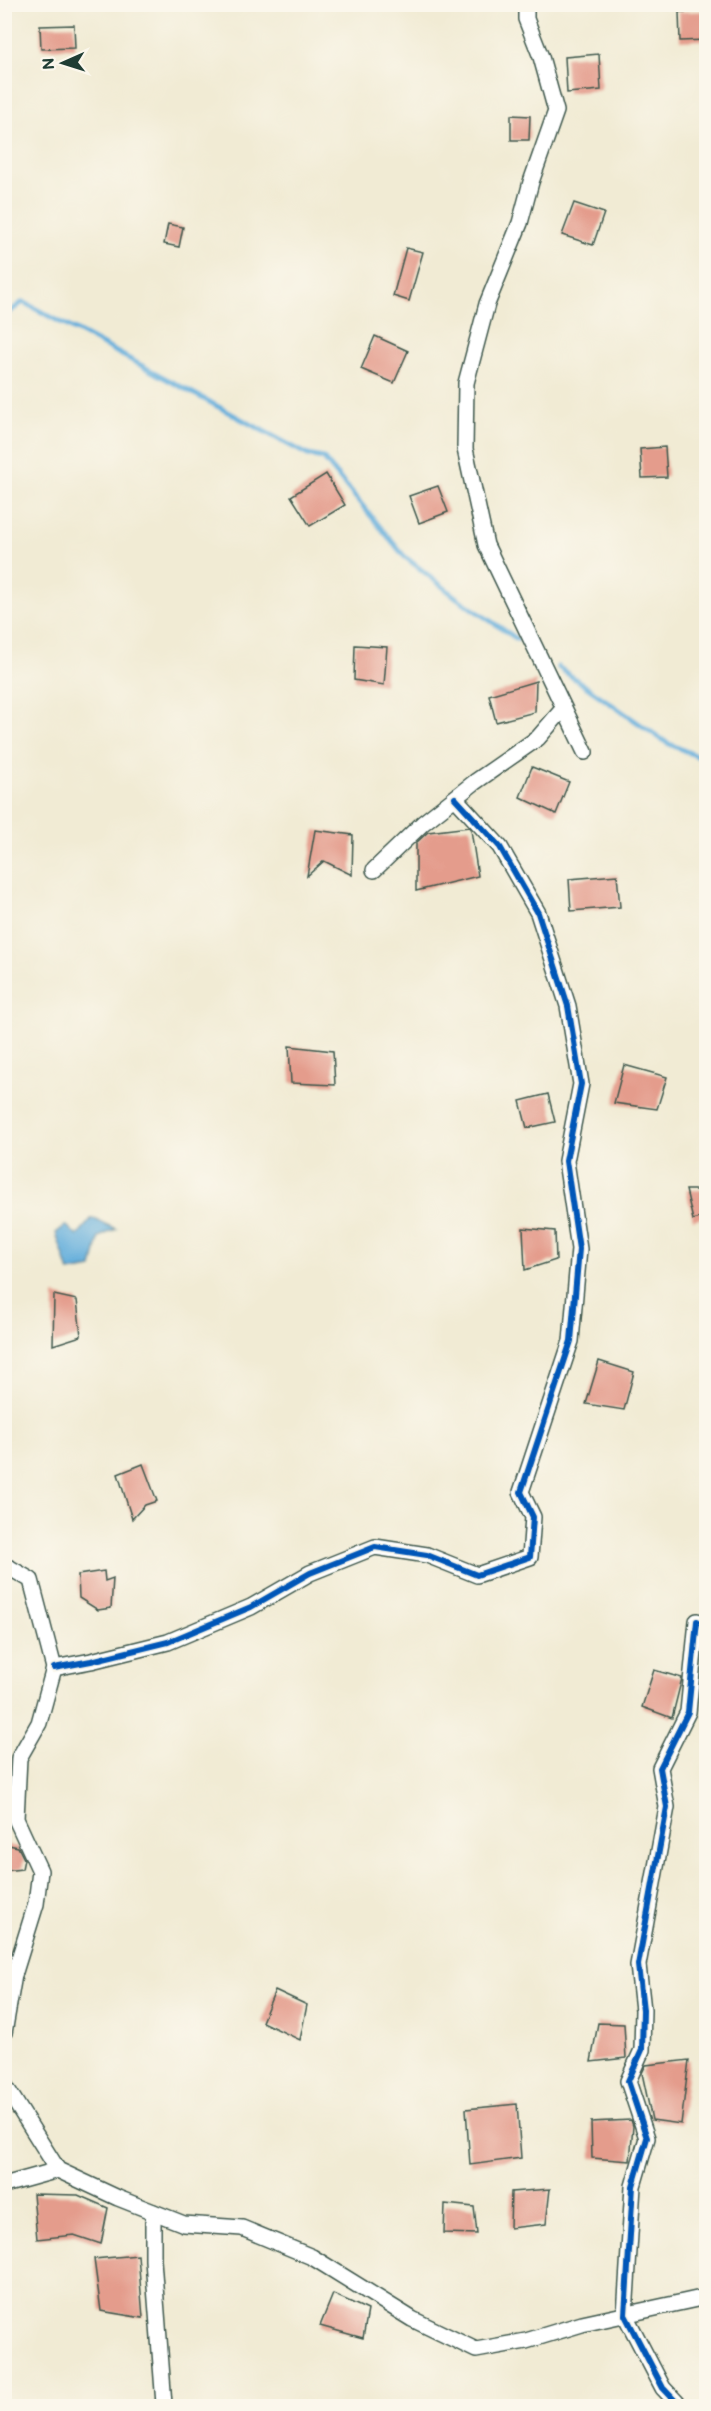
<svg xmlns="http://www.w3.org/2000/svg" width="711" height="2411" font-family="'Balsamiq Sans',sans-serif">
  <rect width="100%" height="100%" fill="#fbf7ec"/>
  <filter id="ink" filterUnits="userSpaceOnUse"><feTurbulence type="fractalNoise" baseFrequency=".0167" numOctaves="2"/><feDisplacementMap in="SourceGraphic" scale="12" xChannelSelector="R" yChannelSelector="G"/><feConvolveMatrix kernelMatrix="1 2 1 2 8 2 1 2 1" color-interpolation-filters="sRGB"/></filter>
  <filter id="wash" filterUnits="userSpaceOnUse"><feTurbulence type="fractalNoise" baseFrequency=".008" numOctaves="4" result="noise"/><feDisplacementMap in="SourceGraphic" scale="24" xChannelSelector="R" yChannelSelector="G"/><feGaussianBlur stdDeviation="1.35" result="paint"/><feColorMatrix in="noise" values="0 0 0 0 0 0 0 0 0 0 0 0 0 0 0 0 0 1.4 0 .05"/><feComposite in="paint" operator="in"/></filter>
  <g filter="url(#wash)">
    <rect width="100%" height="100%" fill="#f1ebd4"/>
    <path fill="#63aedb" stroke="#417688" stroke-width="1.5" d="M92 1218 116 1229 99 1237 92 1268 69 1272 56 1233 66 1225 77 1236Z"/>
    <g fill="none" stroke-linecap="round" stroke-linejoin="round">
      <g stroke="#63aedb" stroke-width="5">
        <path d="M4 316 23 302 308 455 323 458 404 556 457 598 517 639"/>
        <path d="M558 667 667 743 706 760"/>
      </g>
    </g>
    <g id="blocks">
      <g fill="#e49c8c">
        <path d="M705 11 706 40 680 41 679 12Z"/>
        <path d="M74 25 75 48 41 49 40 26Z"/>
        <path d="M599 54 601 90 567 93 565 57Z"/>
        <path d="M511 115 530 116 529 140H511Z"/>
        <path d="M574 203 604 213 593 245 562 235Z"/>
        <path d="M168 224 183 227 179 247 164 244Z"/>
        <path d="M406 248 423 252 409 301 393 296Z"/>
        <path d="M375 336 408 351 394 383 361 369Z"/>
        <path d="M665 447 667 477 642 478 640 449Z"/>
        <path d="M326 474 345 505 310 526 291 496Z"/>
        <path d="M438 486 448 512 419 523 409 496Z"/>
        <path d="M355 645 387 647 384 685 354 680Z"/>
        <path d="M536 681 535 712 496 722 489 695Z"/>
        <path d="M532 767 569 782 556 814 520 797Z"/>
        <path d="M469 827 471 830 478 876 416 891V843L428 832Z"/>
        <path d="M315 830 353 835 352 875 324 861 307 876Z"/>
        <path d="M617 875 620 907 571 911 569 879Z"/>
        <path d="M289 1046 333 1051 335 1085 291 1083Z"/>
        <path d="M624 1065 667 1077 657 1109 614 1103Z"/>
        <path d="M548 1094 555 1122 527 1128 520 1101Z"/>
        <path d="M686 1190H706V1216L693 1220Z"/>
        <path d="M523 1228 555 1231 556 1260 525 1270Z"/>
        <path d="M54 1295 77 1300 81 1336 53 1345Z"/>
        <path d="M599 1361 634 1372 624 1410 586 1404Z"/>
        <path d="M143 1464 157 1501 145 1505 132 1519 118 1474Z"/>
        <path d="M104 1571 105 1581 113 1578 111 1608 98 1610 79 1598 78 1575Z"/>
        <path d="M654 1670 682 1678 672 1718 642 1707Z"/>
        <path d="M4 1844 18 1847 24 1859 22 1869 4 1871Z"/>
        <path d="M275 1990 307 2005 300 2040 262 2022Z"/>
        <path d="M598 2023 624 2024 626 2058 591 2062Z"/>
        <path d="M689 2060 681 2124 652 2120 642 2073 646 2065Z"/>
        <path d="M517 2104 521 2158 470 2165 466 2109Z"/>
        <path d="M631 2120 633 2126 630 2161 592 2158 591 2122Z"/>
        <path d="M550 2189 546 2224 510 2228 511 2192Z"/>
        <path d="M33 2194 78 2195 108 2208 101 2244 74 2235 37 2239Z"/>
        <path d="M445 2204 474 2207 477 2234 444 2233Z"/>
        <path d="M138 2255 143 2318 101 2311 94 2259Z"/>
        <path d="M333 2294 368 2310 363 2338 320 2326Z"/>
      </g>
    </g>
  </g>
  <g filter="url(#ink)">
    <use href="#blocks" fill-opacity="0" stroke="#3e574c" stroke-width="1.5"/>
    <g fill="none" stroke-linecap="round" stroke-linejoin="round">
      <defs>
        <g id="minor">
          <path d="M526 4V19L541 57 556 111 531 182 520 223 487 304 466 383 465 449 486 545 585 752"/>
          <path d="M374 870 423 823 475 782 538 738 563 709"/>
          <path d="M4 1568H10L31 1580 54 1668 39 1723 19 1758 16 1819 40 1871 36 1904 14 1975 4 2033"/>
          <path d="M54 1668 91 1661 168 1642 251 1607 310 1573 375 1547 427 1555 477 1575 530 1557 533 1517 521 1492 571 1341 579 1249 566 1161 581 1084 568 1006 538 913 500 847 455 798"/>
          <path d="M4 2084 58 2170 118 2198 184 2224 242 2228 312 2257 412 2319 476 2350 526 2341 582 2324 706 2297"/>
          <path d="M4 2185 58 2170"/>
          <path d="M153 2212V2260L164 2404"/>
          <path d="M680 2406 663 2388 625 2315 633 2186 647 2138 628 2081 642 2050 643 2010 638 1965 667 1807 660 1768 688 1712 697 1621"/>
        </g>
      </defs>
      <use href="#minor" stroke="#3e574c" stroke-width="18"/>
      <use href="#minor" stroke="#fff" stroke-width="15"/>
      <defs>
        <g id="cycleway">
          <path d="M54 1668 91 1661 168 1642 251 1607 310 1573 375 1547 427 1555 477 1575 530 1557 533 1517 521 1492 571 1341 579 1249 566 1161 581 1084 568 1006 538 913 500 847 455 798"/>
          <path d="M680 2406 663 2388 625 2315 633 2186 647 2138 628 2081 642 2050 643 2010 638 1965 667 1807 660 1768 688 1712 697 1621"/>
        </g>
      </defs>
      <use href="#cycleway" stroke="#fbf7ec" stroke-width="10"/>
      <use href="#cycleway" stroke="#0057b8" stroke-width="6"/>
    </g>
  </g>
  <rect width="711" height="2411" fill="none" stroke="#fbf7ec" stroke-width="24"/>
  <g transform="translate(63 63) rotate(267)" stroke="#fbf7ec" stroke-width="4.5" paint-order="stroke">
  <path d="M0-4.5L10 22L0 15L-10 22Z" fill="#1f3d34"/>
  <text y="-9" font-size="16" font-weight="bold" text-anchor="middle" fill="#1f3d34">N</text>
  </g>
</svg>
